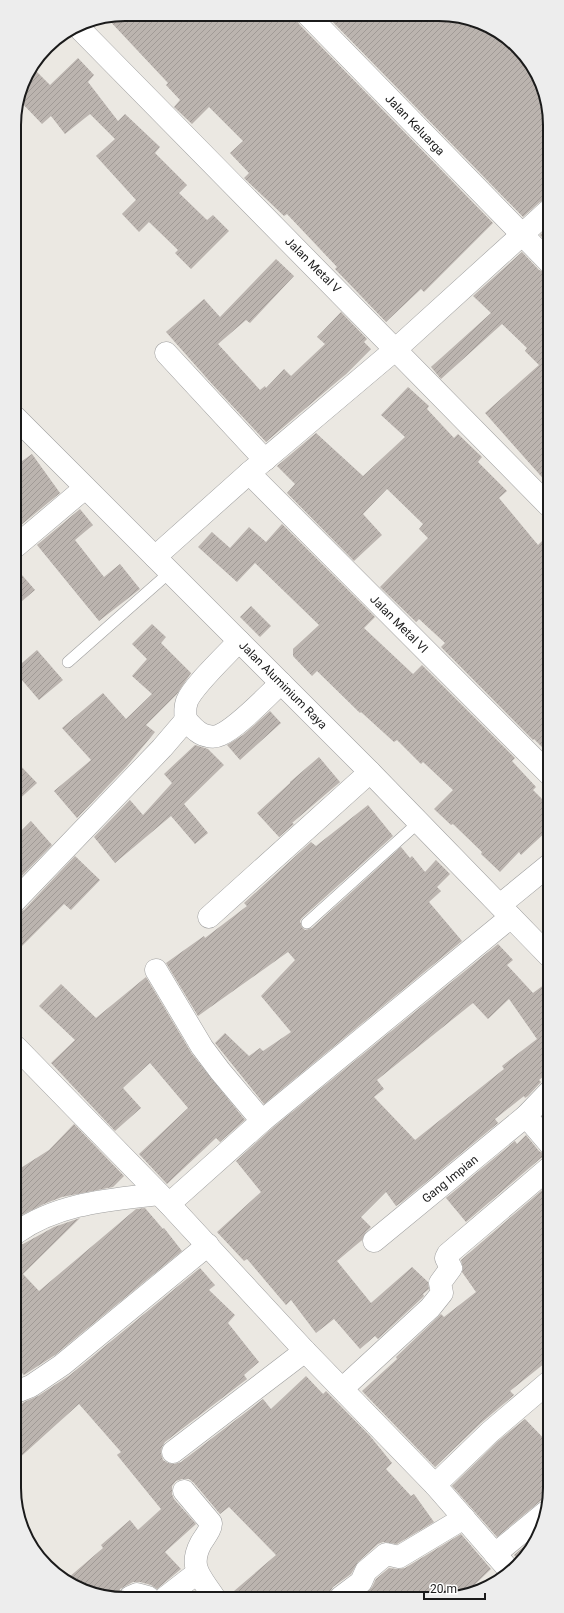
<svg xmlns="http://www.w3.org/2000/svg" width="564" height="1613" font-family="Roboto,sans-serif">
  <defs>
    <pattern id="building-hatch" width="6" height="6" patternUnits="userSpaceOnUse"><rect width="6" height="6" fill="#bbb4af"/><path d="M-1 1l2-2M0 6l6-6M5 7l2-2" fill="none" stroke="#a09a96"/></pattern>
  </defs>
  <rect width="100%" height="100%" fill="#ebe8e2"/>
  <g fill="url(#building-hatch)" fill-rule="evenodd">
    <path d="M125 14 296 15 299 24 493 223 424 292 421 289 386 322 335 269 337 267 287 214 284 216 244 178 249 173 230 153 243 141 209 107 192 124 174 107 180 100 166 85 168 83 107 18Z"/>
    <path d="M326 15 461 16 517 46 548 103V199L540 202 523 217Z"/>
    <path d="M78 58 94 75 88 82 118 121 125 114 160 147 155 153 187 185 179 193 207 220 213 215 229 231 191 269 175 253 178 250 149 222 139 232 122 214 136 200 96 156 115 139 90 114 65 134 51 116 42 124 19 100 26 76 32 67 50 85Z"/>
    <path d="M548 228V243L540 235Z"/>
    <path d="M522 252 539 270 548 273V484L485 413 539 365 525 351 527 348 502 324 441 379 431 367 491 313 473 296Z"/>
    <path d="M276 259 294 276 250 323 246 320 218 344 260 390 265 386 266 388 284 369 291 376 325 344 317 337 341 312 367 339 364 342 371 349 346 374 266 442 212 384 166 332 204 299 220 317Z"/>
    <path d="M408 387 429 406 427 409 454 438 458 434 482 457 478 462 507 491 499 498 538 545 548 535 549 754 534 739 533 740 441 647 445 643 419 619 416 622 380 587 428 538 419 529 423 524 387 489 363 514 382 535 354 561 287 493 295 484 277 466 316 433 363 476 405 437 381 415Z"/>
    <path d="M32 454 60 493 21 525 15 517V466Z"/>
    <path d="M80 509 93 525 75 540 104 577 120 564 140 589 99 621 37 545Z"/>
    <path d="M282 524 375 617 364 628 413 674 422 665 515 758 512 761 536 787 533 790 549 806V829L521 855 519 852 500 872 481 854 482 852 453 824 451 825 434 809 453 790 423 762 421 764 397 740 394 742 361 712 360 713 317 671 312 676 293 656V649L319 625 255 563 237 582 198 547 212 532 230 548 249 527 266 542Z"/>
    <path d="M15 567 35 590 15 607Z"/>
    <path d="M251 606 271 626 260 637 240 617Z"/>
    <path d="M152 624 166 637 161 643 191 673 177 694 146 725 155 732 127 766 77 818 54 791 91 760 62 728 103 693 126 719 152 694 132 676 147 659 132 644Z"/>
    <path d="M37 650 63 680 39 700 15 672V669Z"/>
    <path d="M270 711 281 723 240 760 227 745 243 735Z"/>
    <path d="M195 745 208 749 224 765 184 804 208 833 195 844 171 816 115 863 94 837 130 800 143 815 172 783 164 774Z"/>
    <path d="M319 757 340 782 292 823 294 824 279 837 257 813 290 783V782Z"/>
    <path d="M15 760 37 783 15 803Z"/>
    <path d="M368 805 393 836 302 918 300 921 302 927 305 930 312 928 401 847 410 858 412 856 425 872 436 860 450 874 437 887 441 891 429 902 462 941 264 1104 215 1043 225 1033 249 1056 260 1048 263 1051 291 1032 261 996 295 960 288 952 198 1016 166 963 204 936 205 938 247 906 244 903 311 842 316 846Z"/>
    <path d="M31 821 52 845 15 883V837Z"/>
    <path d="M75 856 100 880 71 910 64 904 15 953V913L24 910Z"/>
    <path d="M498 944 513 960 507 965 533 993 549 981V1072L539 1080 541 1082 528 1096 525 1098 524 1096 495 1119 498 1123 402 1202 396 1206 386 1192 361 1217 371 1227 366 1232 362 1240 337 1261 371 1303 412 1267 428 1282 429 1289 423 1294 424 1296 421 1299 378 1339 375 1336 360 1349 334 1319 316 1333 291 1300 286 1305 247 1259 244 1261 217 1232 261 1192 236 1161 270 1130ZM509 999 537 1039 502 1066 504 1069 415 1140 374 1097 384 1089 377 1080 473 1003 488 1019Z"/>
    <path d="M146 977 192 1054 245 1120 220 1142 216 1138 167 1184 139 1154 188 1108 150 1063 123 1088 141 1108 115 1131 51 1063 75 1040 39 1006 61 984 96 1018Z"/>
    <path d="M74 1124 124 1176 113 1187 62 1197 44 1204 16 1218V1171L49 1150Z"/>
    <path d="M526 1135 539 1151 549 1156 541 1158 466 1222 446 1198 515 1141 517 1144Z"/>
    <path d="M548 1185 550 1359 510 1391 514 1395 481 1423 435 1467 362 1391 397 1359 396 1357 441 1314 444 1317 476 1292 462 1272 463 1269 461 1260Z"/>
    <path d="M145 1208 163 1229 164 1228 182 1251 55 1355 24 1375 16 1367V1245L23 1244 54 1227 80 1218 23 1274 39 1291 136 1209Z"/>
    <path d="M200 1268 215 1285 209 1290 235 1315 228 1323 259 1362 244 1375 247 1379 165 1442 162 1447 161 1453 163 1460 168 1463 174 1464 181 1462 263 1399 271 1409 306 1376 323 1394 326 1391 370 1436 392 1463 386 1469 411 1496 414 1494 434 1522 397 1544 383 1542 378 1544 358 1562 351 1574 333 1587 330 1592 329 1597H227L276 1555 229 1507 220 1514 194 1483 189 1479H182L176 1481 172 1486V1494L174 1499 196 1524 165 1552 181 1569 157 1589 151 1585 140 1582H133L120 1589 118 1597H104L68 1578 103 1548 101 1545 130 1520 138 1530 161 1509 117 1455 121 1452 79 1404 16 1461V1409L24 1402 38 1396 70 1375Z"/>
    <path d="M525 1419 550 1445V1493L497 1537 452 1486 498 1441Z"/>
    <path d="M461 1534 491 1569 463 1596 461 1597H362L372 1587 376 1579 389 1568 397 1569 405 1568Z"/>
    <path d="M539 1534 522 1561 521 1562 514 1555Z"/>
  </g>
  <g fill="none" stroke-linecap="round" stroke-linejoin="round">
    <defs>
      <g id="service">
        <path d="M68 662 170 572"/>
        <path d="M307 923 419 822"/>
      </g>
      <g id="minor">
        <path d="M308 15 548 261"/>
        <path d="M77 26 548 505"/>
        <path d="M166 353 265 460"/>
        <path d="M249 473 549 774"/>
        <path d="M15 547 85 488"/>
        <path d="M155 557 249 473 396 349 548 211"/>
        <path d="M186 720C185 714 185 707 187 701 193 686 227 654 239 641"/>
        <path d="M15 901 162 748 186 720C192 726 198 735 208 736 212 737 216 737 220 735 238 727 266 697 281 683"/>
        <path d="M500 905 549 865"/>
        <path d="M209 917 370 772"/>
        <path d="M156 970 202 1047 220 1071 262 1121"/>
        <path d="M16 1047 169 1204 305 1351 435 1485 510 1571"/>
        <path d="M549 1092 526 1116 549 1143"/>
        <path d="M169 1204 262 1121 511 917"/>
        <path d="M16 1233C58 1203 109 1200 159 1194"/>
        <path d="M374 1241 526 1116"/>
        <path d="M343 1388 430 1308 442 1293 440 1283 451 1268 446 1258 448 1254 549 1168"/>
        <path d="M16 1392 31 1386 62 1365 208 1245"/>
        <path d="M173 1452 305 1351"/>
        <path d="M435 1485 490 1432 550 1381"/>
        <path d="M184 1491 211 1523C211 1530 205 1536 201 1543 188 1567 201 1577 214 1597"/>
        <path d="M495 1554 546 1512"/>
        <path d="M130 1597 137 1594 148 1597"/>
        <path d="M166 1597 197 1573"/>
        <path d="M341 1597 361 1582 366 1571 386 1554 399 1557 464 1518"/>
      </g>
      <path id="tertiary" d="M15 417 370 772 549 956"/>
    </defs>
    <use href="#service" stroke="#9f9f9f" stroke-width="12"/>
    <use href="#minor" stroke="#9f9f9f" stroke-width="23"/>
    <use href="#tertiary" stroke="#9f9f9f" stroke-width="23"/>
    <use href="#service" stroke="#fff" stroke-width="11"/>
    <use href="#minor" stroke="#fff" stroke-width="22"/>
    <use href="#tertiary" stroke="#fff" stroke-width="22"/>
  </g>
  <g text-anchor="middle" stroke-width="4" stroke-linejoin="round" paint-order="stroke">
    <g font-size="12" fill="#1b1b1b" stroke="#fff">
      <text transform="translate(415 125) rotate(46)" y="4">Jalan Keluarga</text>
      <text transform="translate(313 265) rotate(45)" y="4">Jalan Metal V</text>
      <text transform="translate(399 624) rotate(45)" y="4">Jalan Metal VI</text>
      <text transform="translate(283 685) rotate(45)" y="4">Jalan Aluminium Raya</text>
      <text transform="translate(450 1179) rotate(-39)" y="4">Gang Impian</text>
    </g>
  </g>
  <path d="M0 0H564V1613H0ZM125 21H439A104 104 0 0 1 543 125V1488A104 104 0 0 1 439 1592H125A104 104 0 0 1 21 1488V125A104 104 0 0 1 125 21Z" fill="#ededed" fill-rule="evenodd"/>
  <path fill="none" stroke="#1b1b1b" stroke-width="2" d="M125 21H439A104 104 0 0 1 543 125V1488A104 104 0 0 1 439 1592H125A104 104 0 0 1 21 1488V125A104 104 0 0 1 125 21Z"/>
  <path d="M424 1593v6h61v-6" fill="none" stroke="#1b1b1b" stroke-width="2"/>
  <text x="430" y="1593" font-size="12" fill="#1b1b1b" stroke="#ffffff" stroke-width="3" paint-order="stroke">20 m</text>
</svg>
